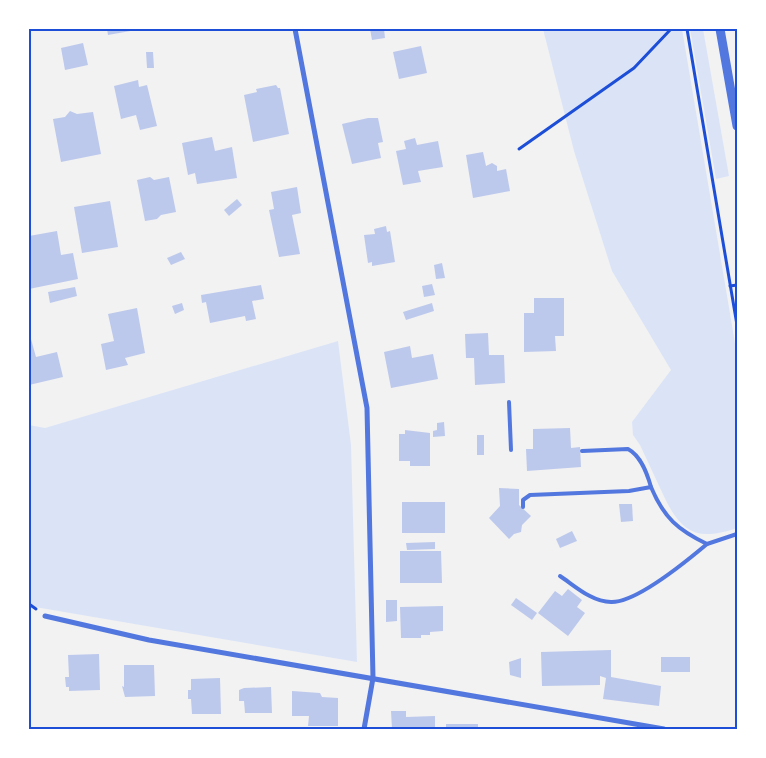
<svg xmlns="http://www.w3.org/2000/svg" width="766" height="758" font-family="Arial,sans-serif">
  <rect width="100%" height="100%" fill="#f2f2f2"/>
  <g fill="#dbe4f7">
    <path d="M543 29H682L737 355V528C693 543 679 530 661 490 654 475 647 460 640 445L633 435 632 422 671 370 612 271 574 151Z"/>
    <path d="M690 29H703L729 176 716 179Z"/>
    <path d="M338 341 351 445 357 662 29 606V425L45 428Z"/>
  </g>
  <g fill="#bdc9ec">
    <path d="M107 29H136V30L108 35Z"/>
    <path d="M370 29H384L385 38 372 40Z"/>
    <path d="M83 43 88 65 65 70 61 48Z"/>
    <path d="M421 46 427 73 399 79 393 52Z"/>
    <path d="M146 52H153L154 68H147Z"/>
    <path d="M138 80 139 87 147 85 157 126 140 130 136 115 121 119 114 86Z"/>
    <path d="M276 85 278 88H280L289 134 253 142 244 95 257 92 256 89Z"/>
    <path d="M70 111 77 114 93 112 101 154 61 162 53 119 65 117Z"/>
    <path d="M368 118H378L383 142 378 143 381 158 352 164 342 124Z"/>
    <path d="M212 137 215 151 232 147 237 178 197 184 195 173 188 175 182 143Z"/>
    <path d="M415 138 417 145 438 141 443 167 418 171 421 182 403 185 396 151 406 149 404 141Z"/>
    <path d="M483 152 486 166 492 163 497 166V171L506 169 510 191 473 198 466 155Z"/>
    <path d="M150 177 154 180 169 177 176 212 161 215 157 219 145 221 137 180Z"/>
    <path d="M297 187 301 213 292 215 300 254 279 257 269 210 274 209 271 192Z"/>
    <path d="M237 199 242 205 229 216 224 210Z"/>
    <path d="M110 201 118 247 82 253 74 207Z"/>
    <path d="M386 226 387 232 390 231 395 262 372 266V262L368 263 364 235 375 234 374 229Z"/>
    <path d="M57 231 61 255 73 253 78 279 29 289V236Z"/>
    <path d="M181 252 185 259 171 265 167 258Z"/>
    <path d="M442 263 445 278 436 279 434 265Z"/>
    <path d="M432 284 435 295 424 297 422 286Z"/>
    <path d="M261 285 264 299 252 301 256 319 246 321 245 316 210 323 206 302 202 303 201 295Z"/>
    <path d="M75 287 77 296 50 303 48 292Z"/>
    <path d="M534 298H564V336H555L556 351 524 352V313H534Z"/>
    <path d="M182 303 184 310 175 314 172 306Z"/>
    <path d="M432 303 434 311 406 320 403 312Z"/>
    <path d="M137 308 145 353 125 358 128 365 106 370 101 344 114 341 108 314Z"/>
    <path d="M29 332 36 357 57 352 63 377 29 385Z"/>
    <path d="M488 333 489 355H504L505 383 475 385 474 358H466L465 334Z"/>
    <path d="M410 346 412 358 433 354 438 379 391 388 384 352Z"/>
    <path d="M444 422 445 436 433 437V431L437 430V423Z"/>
    <path d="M570 428 571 448 580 447 581 467 527 471 526 449H533V429Z"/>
    <path d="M405 430 430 433V466H410V461H399V434H405Z"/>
    <rect x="477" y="435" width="7" height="20"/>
    <path d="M499 488 519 489V505L531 516 522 525 521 532 514 534 509 539 489 518 500 506Z"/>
    <rect x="402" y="502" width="43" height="31"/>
    <path d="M619 504H632L633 521 621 522Z"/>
    <path d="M572 531 577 541 560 548 556 539Z"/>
    <path d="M435 542V549L407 550 406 543Z"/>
    <path d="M400 551H441L442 583H400Z"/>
    <path d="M568 589 582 600 577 607 585 613 568 636 538 613 555 591 562 596Z"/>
    <path d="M516 598 537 613 532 620 511 605Z"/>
    <path d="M386 600H397V621L386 622Z"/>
    <path d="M443 606V631L430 632V635H421V638H401L400 607Z"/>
    <path d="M611 650V677L661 686 659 706 603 699 606 678 600 676V685L542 686 541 652Z"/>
    <path d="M99 654 100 690 69 691V687H66L65 677H69L68 655Z"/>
    <rect x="661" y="657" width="29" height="15"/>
    <path d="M521 658V678L510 675 509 662Z"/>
    <path d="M124 665H154L155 696 125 697 122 686 124 687Z"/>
    <path d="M220 678 221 714H192L191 699H188V690H191V679Z"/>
    <path d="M271 687 272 713H245L244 701H239V690L244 688Z"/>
    <path d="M292 691 320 693 322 697 338 698V726H308L309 716H292Z"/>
    <path d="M391 711H406V717L435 716V729H392Z"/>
    <rect x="446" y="724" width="32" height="5"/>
  </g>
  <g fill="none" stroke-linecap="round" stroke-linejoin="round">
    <g stroke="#1d4ed8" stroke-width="3">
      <path d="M687 29 737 325"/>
      <path d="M519 149 634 68 671 29"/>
      <path d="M730 286 737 285"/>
      <path d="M29 604 36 609"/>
    </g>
    <g stroke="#5277de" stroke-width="4">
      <path d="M509 402 511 450"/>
      <path d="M582 451 628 449C641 456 647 473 651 487"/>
      <path d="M523 507V500L530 495 629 491 651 487C664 518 678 530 707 544L737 534"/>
      <path d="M560 576C575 586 592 602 611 602 636 603 688 560 707 544"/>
    </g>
    <g stroke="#5277de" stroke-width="5">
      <path d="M295 29 367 408 373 678 364 729"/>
      <path d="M45 616 149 640 664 729"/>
    </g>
    <path stroke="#5277de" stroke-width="9" d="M720 29 737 126"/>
  </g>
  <rect width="766" height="758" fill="none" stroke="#ffffff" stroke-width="60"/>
  <rect x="30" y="30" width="706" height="698" fill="none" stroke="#1d4ed8" stroke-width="2"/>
</svg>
